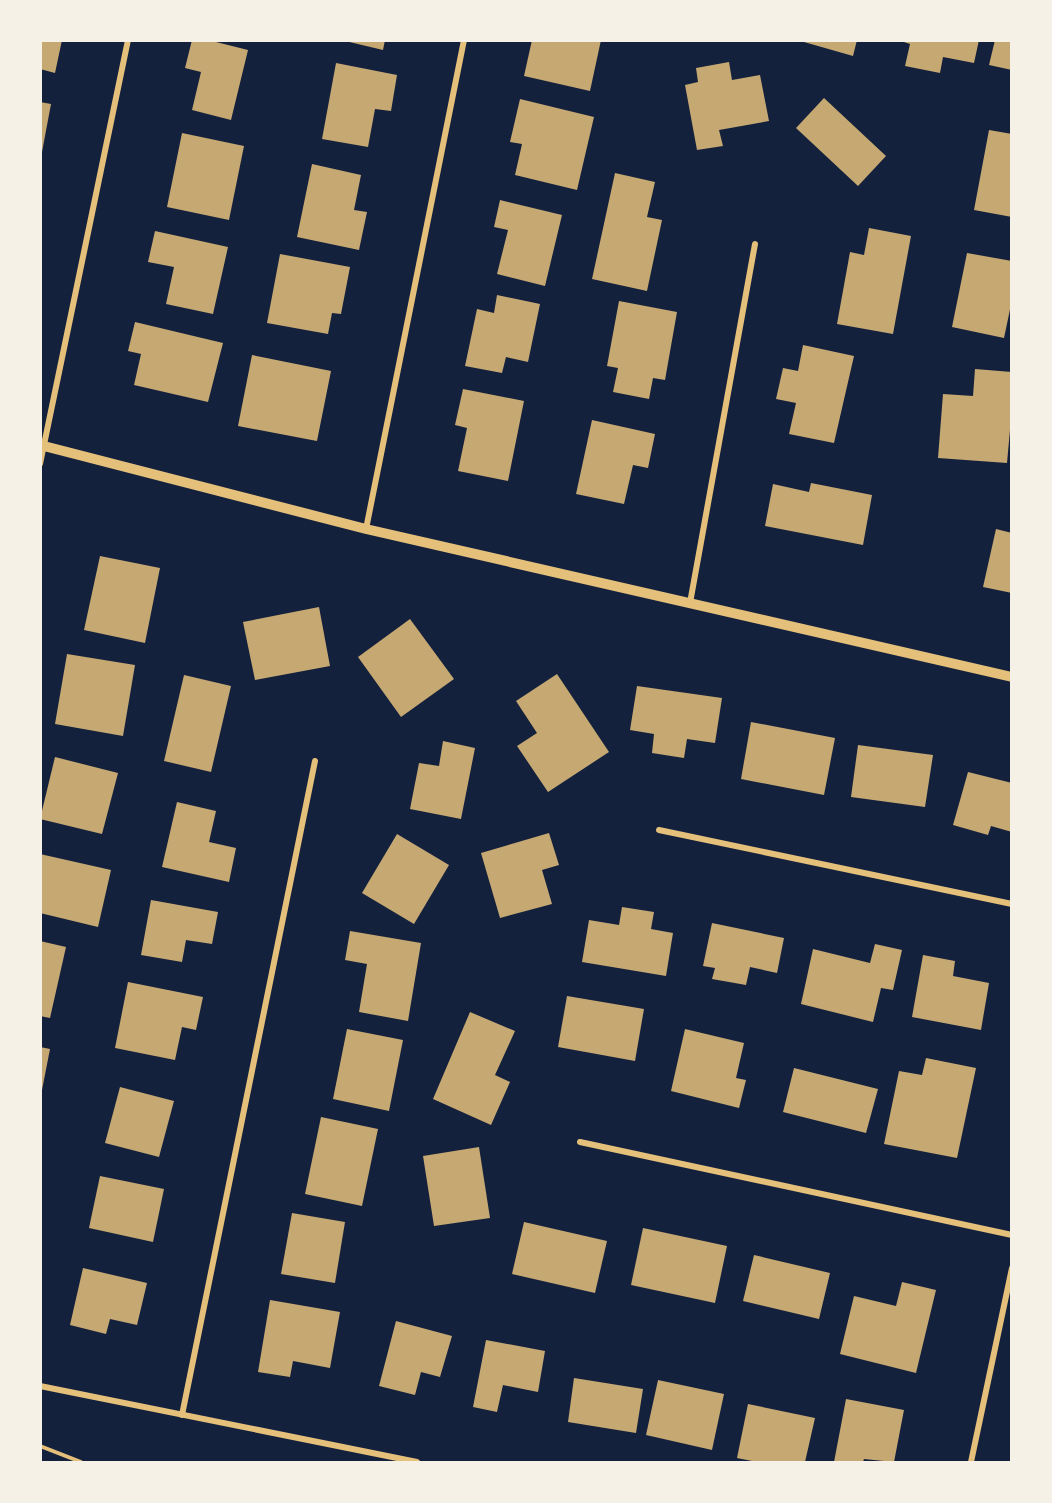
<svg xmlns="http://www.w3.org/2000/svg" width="1052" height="1503" font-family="'Libre Baskerville',serif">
  <rect width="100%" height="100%" fill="#14213d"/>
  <g fill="#c6a872">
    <path d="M40 40H62L55 73 40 69Z"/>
    <path d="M192 40H208L248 50 231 120 192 110 201 72 185 68Z"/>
    <path d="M341 40H385L383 50Z"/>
    <path d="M532 40H601L590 91 524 76Z"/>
    <path d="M797 40H857L853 56Z"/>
    <path d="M898 40H979L974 63 943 57 940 73 905 66 910 44Z"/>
    <path d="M995 40H1012V70L989 65Z"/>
    <path d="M729 62 732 80 760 75 769 121 719 130 723 146 697 150 685 85 698 82 696 68Z"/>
    <path d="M336 63 397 75 391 111 375 109 368 147 322 139Z"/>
    <path d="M824 98 886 156 858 186 796 128Z"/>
    <path d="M520 99 594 117 577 190 515 175 522 144 510 142Z"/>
    <path d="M40 102 51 104 42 152H40Z"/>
    <path d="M989 130 1012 134V217L974 210Z"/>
    <path d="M182 133 244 146 229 220 167 207Z"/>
    <path d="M312 164 361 175 354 210 367 212 359 250 297 237Z"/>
    <path d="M615 173 655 182 647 217 662 220 647 291 592 279Z"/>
    <path d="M500 200 562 215 545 286 497 274 508 230 494 227Z"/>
    <path d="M869 228 911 236 893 334 837 324 850 252 864 255Z"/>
    <path d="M155 231 228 247 213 314 166 304 174 267 148 262Z"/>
    <path d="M967 253 1012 261V300L1004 338 952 327Z"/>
    <path d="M280 254 350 267 341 314 332 313 328 334 267 323Z"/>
    <path d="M497 295 540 304 528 362 506 357 502 373 465 366 477 309 494 313Z"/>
    <path d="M619 301 677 312 665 380 653 378 649 399 613 392 618 368 607 366Z"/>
    <path d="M135 322 223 343 208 402 134 385 141 354 128 351Z"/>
    <path d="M803 345 854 356 834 443 789 434 796 403 776 399 783 368 798 371Z"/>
    <path d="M252 355 331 371 317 441 238 426Z"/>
    <path d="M975 369 1012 372V408L1007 463 938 458 943 394 973 396Z"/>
    <path d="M463 389 524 401 508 481 458 471 467 428 455 425Z"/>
    <path d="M592 420 655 434 648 468 633 465 624 504 576 494Z"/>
    <path d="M811 483 872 495 863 545 765 526 773 484 809 492Z"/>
    <path d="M996 529 1012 533V593L983 587Z"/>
    <path d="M100 556 160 568 145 643 84 630Z"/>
    <path d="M319 607 330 666 255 680 243 622Z"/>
    <path d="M410 619 454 679 401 717 358 657Z"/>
    <path d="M67 654 135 665 123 736 55 724Z"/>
    <path d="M557 674 609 752 548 792 517 746 537 733 516 701Z"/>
    <path d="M184 675 231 686 211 772 164 761Z"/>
    <path d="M637 686 722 698 715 743 687 739 684 758 652 753 654 734 630 730Z"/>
    <path d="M751 722 835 738 824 795 741 779Z"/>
    <path d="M443 741 475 748 461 819 410 809 419 763 439 766Z"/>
    <path d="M858 745 933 755 925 807 851 797Z"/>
    <path d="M55 757 118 773 102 834 40 819Z"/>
    <path d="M968 772 1012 783V832L991 826 988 835 953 825Z"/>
    <path d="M177 802 216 811 209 842 236 848 229 882 162 867Z"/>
    <path d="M549 833 559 865 542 870 552 904 500 918 481 853Z"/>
    <path d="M397 834 449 865 414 924 362 893Z"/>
    <path d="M40 854 111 870 98 927 40 913Z"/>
    <path d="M151 900 218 912 212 944 186 940 182 962 141 955Z"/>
    <path d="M622 907 654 912 651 929 673 933 666 976 582 962 589 920 619 925Z"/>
    <path d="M712 923 784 938 777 973 750 967 746 985 712 979 715 968 703 966Z"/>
    <path d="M350 931 421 943 408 1021 359 1012 367 964 345 960Z"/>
    <path d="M40 941 66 947 50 1018 40 1016Z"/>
    <path d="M875 944 902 950 893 990 881 988 873 1022 801 1004 813 949 870 963Z"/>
    <path d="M923 955 955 961 953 976 989 983 981 1030 912 1017Z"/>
    <path d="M128 982 203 997 196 1030 182 1027 175 1060 115 1048Z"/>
    <path d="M567 996 644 1009 635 1061 558 1047Z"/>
    <path d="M470 1012 515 1031 495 1075 510 1082 491 1125 433 1099Z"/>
    <path d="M347 1029 403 1040 389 1111 333 1099Z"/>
    <path d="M685 1029 744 1043 736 1078 746 1080 739 1108 671 1091Z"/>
    <path d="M40 1047 50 1049 42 1090H40Z"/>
    <path d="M926 1058 976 1068 957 1158 884 1144 899 1071 922 1075Z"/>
    <path d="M794 1068 878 1089 866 1133 783 1112Z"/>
    <path d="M120 1087 174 1101 159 1157 105 1143Z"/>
    <path d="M321 1117 378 1129 362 1206 305 1194Z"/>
    <path d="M479 1147 490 1218 434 1226 423 1156Z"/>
    <path d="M100 1176 164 1189 153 1242 89 1228Z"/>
    <path d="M292 1213 345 1222 335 1283 281 1274Z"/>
    <path d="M524 1222 607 1241 595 1293 512 1274Z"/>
    <path d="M643 1228 727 1246 715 1303 631 1285Z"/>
    <path d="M754 1255 830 1273 819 1319 743 1301Z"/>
    <path d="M83 1268 147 1283 137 1325 110 1319 106 1334 70 1325Z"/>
    <path d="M902 1282 936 1290 916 1373 840 1354 854 1296 896 1306Z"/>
    <path d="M270 1300 340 1312 330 1368 293 1361 290 1377 258 1372Z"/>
    <path d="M396 1321 452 1336 440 1377 421 1372 415 1395 379 1386Z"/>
    <path d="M486 1340 545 1351 538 1392 503 1385 497 1412 473 1407Z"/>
    <path d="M574 1378 643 1389 636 1433 568 1422Z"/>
    <path d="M658 1380 724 1394 712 1450 646 1435Z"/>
    <path d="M846 1399 904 1410 894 1462 864 1459 863 1462H834Z"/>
    <path d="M748 1404 815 1418 805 1462H757L737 1458Z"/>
  </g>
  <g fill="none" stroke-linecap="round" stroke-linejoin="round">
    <path stroke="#e5c07b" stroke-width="4" d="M40 1446 81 1462"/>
    <g stroke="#e5c07b" stroke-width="6">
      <path d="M40 464 128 40"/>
      <path d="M366 529 464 40"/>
      <path d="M690 603 755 244"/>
      <path d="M659 830 1012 904"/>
      <path d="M580 1142 1012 1235"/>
      <path d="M40 1386 417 1462"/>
      <path d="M182 1415 315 761"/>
      <path d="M971 1462 1012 1268"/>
    </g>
    <path stroke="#e5c07b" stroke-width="10" d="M40 445 366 529 1012 677"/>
  </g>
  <rect width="1052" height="1503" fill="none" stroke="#f6f1e7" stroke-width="84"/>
</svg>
